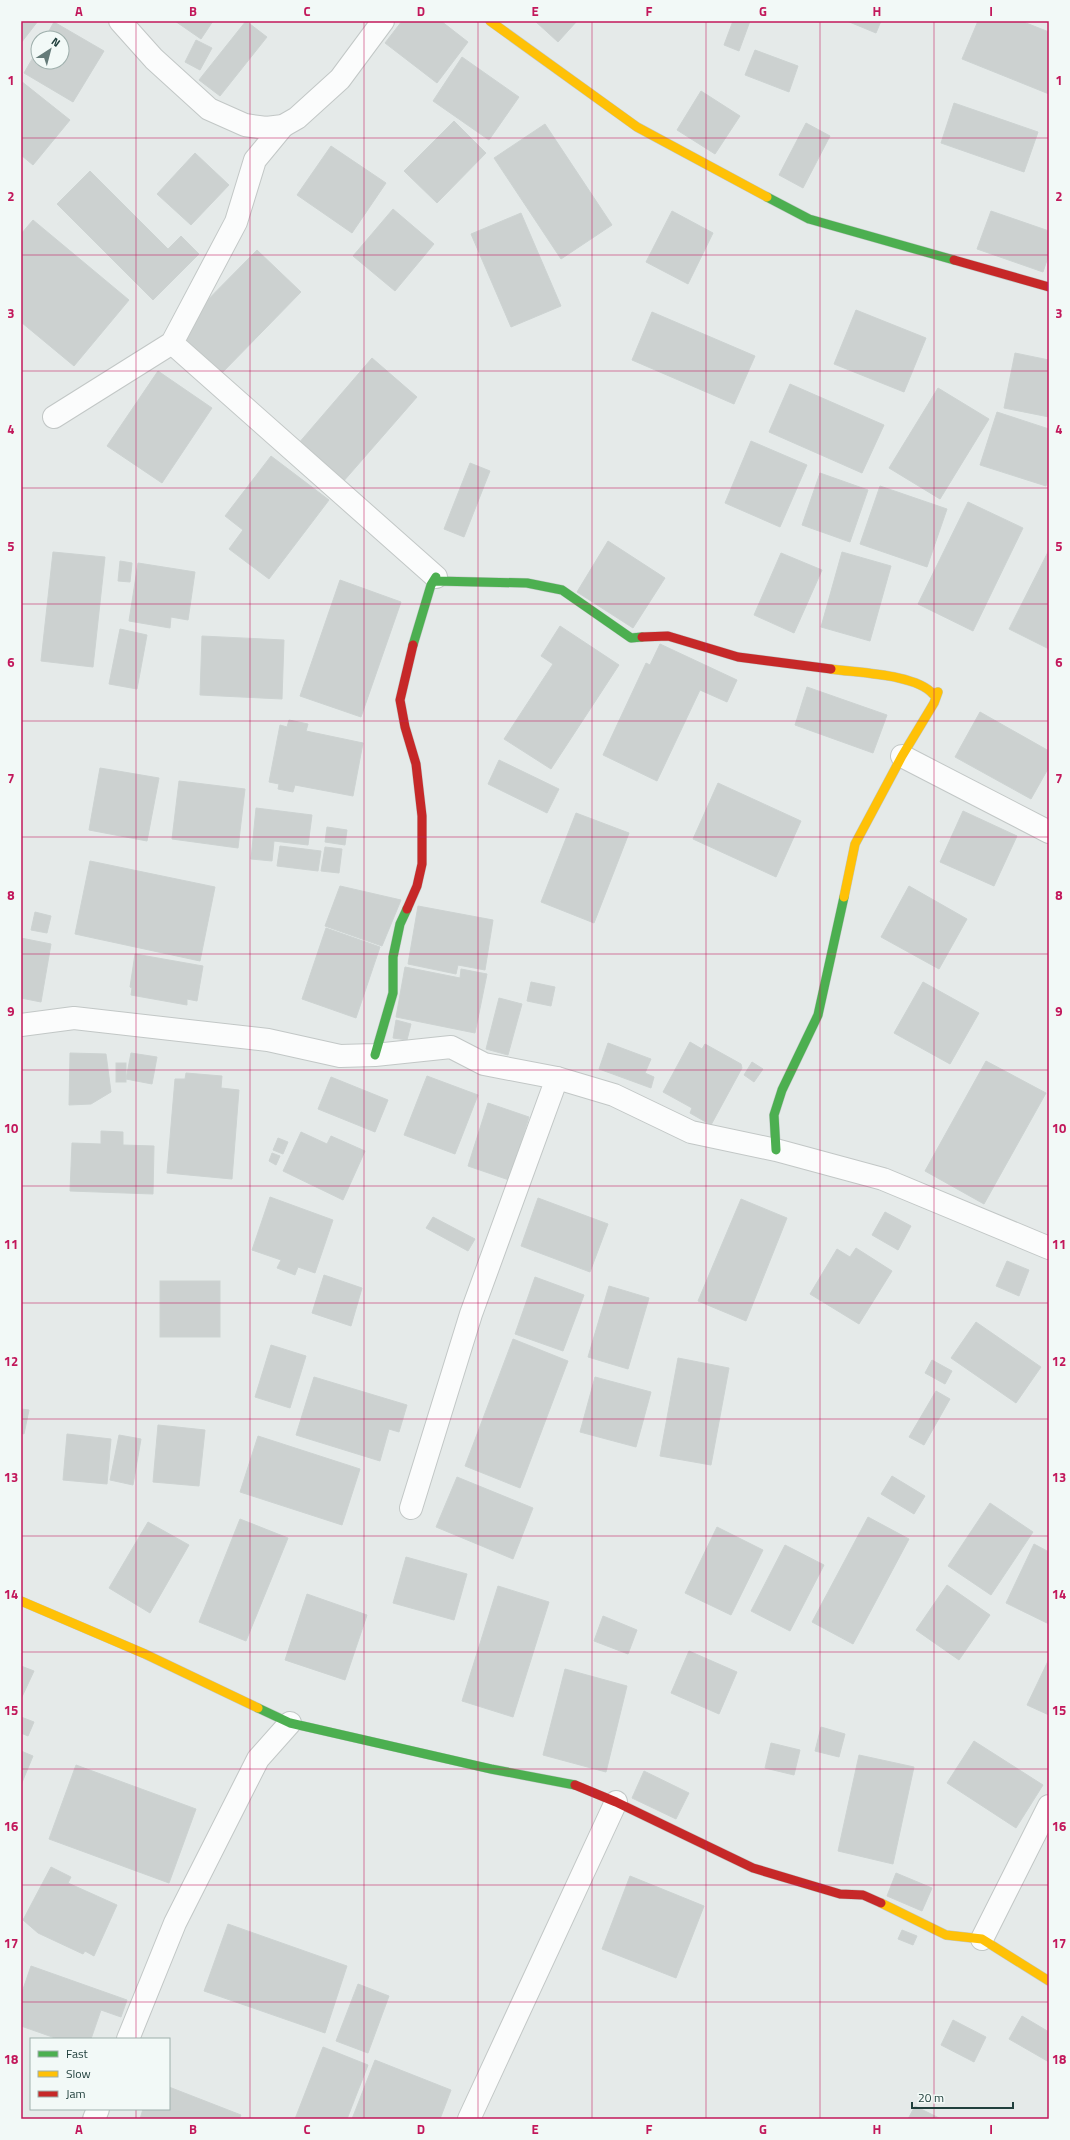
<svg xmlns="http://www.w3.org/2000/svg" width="1070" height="2140" font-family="'Titillium Web',sans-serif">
  <rect width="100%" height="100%" fill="#e5eae9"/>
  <g fill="#ccd1d0" stroke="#cdd3d2">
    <path d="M21 21H38L21 43Z"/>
    <path d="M175 21H213L201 39Z"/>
    <path d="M246 21 267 37 220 96 199 80Z"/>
    <path d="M402 21H441L468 42 437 83 385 43Z"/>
    <path d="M535 21H577L558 42Z"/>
    <path d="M733 21H750L739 51 724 45Z"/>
    <path d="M847 21H881L876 33Z"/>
    <path d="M978 21H1021L1049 32V94L962 59Z"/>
    <path d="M54 22 104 51 73 102 24 73 38 49V62H62V38H45Z"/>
    <path d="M196 40 212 48 200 70 185 62Z"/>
    <path d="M755 50 798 66 789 92 745 75Z"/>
    <path d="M462 57 519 97 489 140 433 101Z"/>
    <path d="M21 81 70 120 33 165 21 155Z"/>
    <path d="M701 91 740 116 715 154 677 130Z"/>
    <path d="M954 103 1038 132 1024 172 941 143Z"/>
    <path d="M454 121 486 153 437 203 404 171Z"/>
    <path d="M806 123 830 136 803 188 779 175Z"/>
    <path d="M545 124 612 225 561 259 494 158Z"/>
    <path d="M331 146 386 183 352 233 297 195Z"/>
    <path d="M195 153 229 185 191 225 157 194Z"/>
    <path d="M90 171 168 249 181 236 199 254 153 300 57 204Z"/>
    <path d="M393 209 434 244 395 291 353 256Z"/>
    <path d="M672 211 713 233 688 284 646 262Z"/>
    <path d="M991 211 1049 231V254L1043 272 977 249Z"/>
    <path d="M521 213 561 306 511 327 471 234Z"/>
    <path d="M33 220 129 300 74 366 21 322V234Z"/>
    <path d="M257 250 301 292 221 374 177 331Z"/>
    <path d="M856 310 926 338 904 392 834 364Z"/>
    <path d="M652 312 755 356 734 404 632 360Z"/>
    <path d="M1015 353 1049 360V417L1004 408Z"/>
    <path d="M372 358 417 397 342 483 298 444Z"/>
    <path d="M158 371 212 408 162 483 107 446Z"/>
    <path d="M790 384 884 425 862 473 769 432Z"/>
    <path d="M938 388 989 419 940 499 889 468Z"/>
    <path d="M997 412 1049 429V477L1046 486 980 465Z"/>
    <path d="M751 441 807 465 780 527 725 503Z"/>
    <path d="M271 456 329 500 269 579 229 549 243 530 225 516Z"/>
    <path d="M470 463 490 471 464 537 444 529Z"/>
    <path d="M820 473 868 490 850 542 802 525Z"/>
    <path d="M880 486 947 509 927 567 860 544Z"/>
    <path d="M968 502 1023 528 973 631 918 604Z"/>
    <path d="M608 541 665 578 633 628 577 592Z"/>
    <path d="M1049 550V649L1009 629Z"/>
    <path d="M53 552 105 557 93 667 41 661Z"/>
    <path d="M842 552 891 566 870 641 821 627Z"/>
    <path d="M781 553 822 570 794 633 754 615Z"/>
    <path d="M120 561 132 563 130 582 118 581Z"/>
    <path d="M138 563 195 572 188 620 171 617 170 628 129 621Z"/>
    <path d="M340 580 401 602 361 717 300 696Z"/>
    <path d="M560 626 619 665 551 769 504 739 553 664 541 656Z"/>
    <path d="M120 629 147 635 137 689 109 684Z"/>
    <path d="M202 636 284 640 282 699 200 695Z"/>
    <path d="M660 644 737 680 727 702 700 690 657 781 603 755 646 663 650 665Z"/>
    <path d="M807 687 887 715 873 753 795 725Z"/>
    <path d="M980 712 1049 751V767L1031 799 955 757Z"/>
    <path d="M289 720 308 724 306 731 363 743 353 796 295 785 293 792 278 789 279 784 269 782 280 725 287 727Z"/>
    <path d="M499 760 559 789 547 813 488 784Z"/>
    <path d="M100 768 159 778 147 841 89 830Z"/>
    <path d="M179 781 245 789 238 848 172 839Z"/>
    <path d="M718 783 801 821 776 877 693 839Z"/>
    <path d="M256 808 312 815 308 845 274 841 272 861 251 859Z"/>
    <path d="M963 811 1017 836 994 886 940 862Z"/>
    <path d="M576 813 629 833 594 923 541 902Z"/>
    <path d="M327 827 347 830 345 845 325 842Z"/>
    <path d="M280 846 321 851 318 871 277 866Z"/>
    <path d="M325 847 342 849 339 873 321 871Z"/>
    <path d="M90 861 215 887 200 961 75 934Z"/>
    <path d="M340 886 401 900 382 946 325 926Z"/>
    <path d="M909 886 967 919 939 969 881 937Z"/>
    <path d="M418 906 493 920 485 970 458 965 456 974 408 964Z"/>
    <path d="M35 912 51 916 47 933 31 930Z"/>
    <path d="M326 928 380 947 356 1018 302 999Z"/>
    <path d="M21 938 51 944 41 1002 21 998Z"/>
    <path d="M135 954 203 966 197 1001 187 999V1005L131 995 132 988 130 987Z"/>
    <path d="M405 967 460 978 461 969 487 974 475 1033 396 1017Z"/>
    <path d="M531 982 555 987 551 1006 527 1001Z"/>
    <path d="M923 982 979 1013 950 1064 894 1033Z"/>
    <path d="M499 998 522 1004 508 1055 486 1049Z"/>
    <path d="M396 1020 411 1024 407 1040 393 1038Z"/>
    <path d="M690 1042 702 1049 705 1044 741 1064 742 1068 711 1125 690 1113 692 1108 663 1092Z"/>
    <path d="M608 1043 651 1059 645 1073 654 1077 651 1088 599 1069Z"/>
    <path d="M70 1053 106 1054 111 1092 91 1104 69 1105Z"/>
    <path d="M131 1053 157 1057 152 1084 126 1079Z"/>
    <path d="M986 1061 1046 1093 984 1204 925 1171Z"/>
    <path d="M752 1062 763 1069 754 1082 744 1075Z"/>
    <rect x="116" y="1063" width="10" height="19"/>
    <path d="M186 1073 222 1076 221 1088 239 1090 232 1179 167 1173 175 1079H185Z"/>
    <path d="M427 1076 478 1095 455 1154 404 1135Z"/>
    <path d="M331 1077 388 1100 375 1132 318 1109Z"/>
    <path d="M488 1103 529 1117 509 1180 468 1166Z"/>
    <path d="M101 1131 123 1132V1145L154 1146 153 1194 70 1191 72 1143 101 1144Z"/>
    <path d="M301 1132 327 1144 331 1136 365 1151 343 1200 283 1171Z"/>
    <path d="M278 1138 288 1142 283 1154 273 1150Z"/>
    <path d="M272 1153 280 1156 276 1165 269 1161Z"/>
    <path d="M270 1197 333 1220 315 1273 298 1267 295 1275 277 1268 281 1260 252 1250Z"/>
    <path d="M538 1198 608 1224 590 1272 521 1246Z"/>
    <path d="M741 1199 787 1218 746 1321 698 1301Z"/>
    <path d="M885 1212 911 1226 898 1250 872 1235Z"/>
    <path d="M433 1217 475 1239 468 1251 426 1228Z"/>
    <path d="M856 1248 892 1271 859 1324 810 1294 837 1249 850 1257Z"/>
    <path d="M1007 1261 1029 1270 1019 1296 996 1286Z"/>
    <path d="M324 1275 362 1288 351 1326 312 1313Z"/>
    <path d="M535 1277 584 1295 563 1351 515 1334Z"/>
    <rect x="160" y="1281" width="60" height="56"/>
    <path d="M609 1286 649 1298 628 1369 588 1357Z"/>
    <path d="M976 1322 1041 1367 1016 1403 951 1358Z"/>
    <path d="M513 1339 568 1361 520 1488 465 1466Z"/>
    <path d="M271 1345 306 1356 290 1408 255 1397Z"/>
    <path d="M678 1358 729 1368 711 1465 660 1456Z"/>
    <path d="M932 1360 952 1371 945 1384 925 1373Z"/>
    <path d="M314 1377 407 1405 399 1432 389 1429 380 1461 296 1435Z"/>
    <path d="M595 1377 651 1392 636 1447 580 1432Z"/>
    <path d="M936 1391 950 1399 924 1445 909 1437Z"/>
    <path d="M21 1409 29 1410 24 1434 21 1433Z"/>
    <path d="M158 1425 205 1430 199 1486 153 1482Z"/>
    <path d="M67 1434 111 1439 107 1484 63 1480Z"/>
    <path d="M119 1435 141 1439 133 1485 110 1480Z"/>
    <path d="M258 1436 360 1469 342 1525 240 1492Z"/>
    <path d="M892 1476 925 1496 914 1514 881 1494Z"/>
    <path d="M457 1477 533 1508 513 1559 436 1527Z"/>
    <path d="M990 1503 1033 1532 991 1595 948 1566Z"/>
    <path d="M868 1517 909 1539 853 1644 812 1622Z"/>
    <path d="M240 1519 288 1538 246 1641 199 1622Z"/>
    <path d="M148 1522 189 1545 150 1613 109 1588Z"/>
    <path d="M717 1527 763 1550 731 1615 685 1593Z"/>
    <path d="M1034 1544 1049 1552V1624L1006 1603Z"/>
    <path d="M785 1545 824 1565 790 1631 751 1611Z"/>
    <path d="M406 1557 467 1574 454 1620 393 1603Z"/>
    <path d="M947 1585 990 1615 959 1660 916 1630Z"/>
    <path d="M498 1586 549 1602 513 1717 462 1701Z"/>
    <path d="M307 1594 367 1615 345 1680 285 1660Z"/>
    <path d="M603 1616 637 1630 628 1654 594 1641Z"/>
    <path d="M689 1651 737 1672 719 1714 671 1693Z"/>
    <path d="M1049 1659V1715L1027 1705Z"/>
    <path d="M21 1666 34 1671 21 1699Z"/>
    <path d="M565 1669 627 1686 606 1772 543 1755Z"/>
    <path d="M21 1717 34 1722 28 1736 21 1733Z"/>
    <path d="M821 1727 845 1734 839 1757 815 1751Z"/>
    <path d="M974 1741 1043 1785 1016 1828 947 1783Z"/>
    <path d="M771 1743 800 1750 794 1775 765 1768Z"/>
    <path d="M21 1751 33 1756 21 1785Z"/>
    <path d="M859 1755 914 1767 893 1864 838 1851Z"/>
    <path d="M76 1765 196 1809 169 1883 49 1839Z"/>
    <path d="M644 1771 689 1793 676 1819 632 1798Z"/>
    <path d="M51 1867 71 1877 68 1883 117 1905 94 1956 85 1951 83 1954 38 1933 23 1920Z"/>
    <path d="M896 1873 932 1888 922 1911 887 1896Z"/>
    <path d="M630 1876 704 1906 676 1978 602 1949Z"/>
    <path d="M228 1924 347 1966 325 2033 204 1991Z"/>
    <path d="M902 1930 917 1936 913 1945 898 1939Z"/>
    <path d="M31 1966 127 2000 121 2017 101 2010 91 2039H58L21 2026V1995Z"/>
    <path d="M358 1984 389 1996 368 2053 336 2041Z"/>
    <path d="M1022 2016 1049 2032V2062L1009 2039Z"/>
    <path d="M953 2020 986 2037 974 2062 941 2045Z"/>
    <path d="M323 2047 368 2065 347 2119H295Z"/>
    <path d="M375 2060 451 2090 440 2119H352Z"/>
    <path d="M169 2087 241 2115 239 2119H140L143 2109H169Z"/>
    <path d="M915 2106 941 2119H908Z"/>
  </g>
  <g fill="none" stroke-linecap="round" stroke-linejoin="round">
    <defs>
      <g id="street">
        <path d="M120 21 154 59 209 109 245 125 266 128 283 126 297 118 340 79 383 21"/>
        <path d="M172 343 436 577"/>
        <path d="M54 417 172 343 236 222 255 160 283 126"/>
        <path d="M902 756 1049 832"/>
        <path d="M21 1025 74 1018 268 1040 340 1056 375 1055 451 1047 484 1064 557 1078 614 1095 691 1132 776 1150 883 1179 1049 1248"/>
        <path d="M411 1508 471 1314 557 1078"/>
        <path d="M982 1939 1049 1806"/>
        <path d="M128 2039 175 1923 258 1759 290 1723"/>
        <path d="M94 2119 98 2109"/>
        <path d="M469 2119 616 1802"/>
      </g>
      <g id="fast">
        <path d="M767 197 809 219 954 260"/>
        <path d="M413 645 431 585 436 577V581L527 583 562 590 631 638 642 637"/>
        <path d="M375 1055 393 993V957L400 924 407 909"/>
        <path d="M776 1150 774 1115 782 1090 818 1015 844 897"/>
        <path d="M258 1708 290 1723 491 1769 575 1785"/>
      </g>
      <g id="slow">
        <path d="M490 21 637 127 767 197"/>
        <path d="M831 669C858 673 916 674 933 694L938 692 934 703 902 756 855 844 844 897"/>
        <path d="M21 1601 145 1654 258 1708"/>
        <path d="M881 1903 946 1935 982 1939 1049 1981"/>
      </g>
      <g id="jam">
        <path d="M954 260 1049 287"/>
        <path d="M642 637 668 636 738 657 831 669"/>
        <path d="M407 909 417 886 422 864V816L416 764 405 727 400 700 413 645"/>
        <path d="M575 1785 616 1802 753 1868 840 1894 863 1895 881 1903"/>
      </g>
    </defs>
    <use href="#street" stroke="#c2c7c6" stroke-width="24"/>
    <use href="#fast" stroke="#c0c8c6" stroke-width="10"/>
    <use href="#slow" stroke="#c0c8c6" stroke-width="10"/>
    <use href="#jam" stroke="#c0c8c6" stroke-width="10"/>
    <use href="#street" stroke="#fbfcfc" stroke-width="22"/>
    <use href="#fast" stroke="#4caf50" stroke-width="9"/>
    <use href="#slow" stroke="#ffc107" stroke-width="9"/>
    <use href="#jam" stroke="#c62828" stroke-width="9"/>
  </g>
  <path fill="none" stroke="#c2185b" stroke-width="1" stroke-opacity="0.55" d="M136 21V2039M250 21V2119M364 21V2119M478 21V2119M592 21V2119M706 21V2119M820 21V2119M934 21V2119M21 138H1049M21 255H1049M21 371H1049M21 488H1049M21 604H1049M21 721H1049M21 837H1049M21 954H1049M21 1070H1049M21 1186H1049M21 1303H1049M21 1419H1049M21 1536H1049M21 1652H1049M21 1769H1049M21 1885H1049M21 2002H1049M136 2109V2119"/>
  <rect width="1070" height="2140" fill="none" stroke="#f2f9f7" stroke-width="44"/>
  <rect x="30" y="2038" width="140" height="72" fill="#f2f9f7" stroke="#9eafac"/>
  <rect x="38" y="2051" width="20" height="6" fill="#4caf50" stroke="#9eafac"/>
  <text x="66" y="2058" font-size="12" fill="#203f3c">Fast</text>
  <rect x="38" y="2071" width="20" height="6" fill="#ffc107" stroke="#9eafac"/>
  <text x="66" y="2078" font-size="12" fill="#203f3c">Slow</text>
  <rect x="38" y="2091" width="20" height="6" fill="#c62828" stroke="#9eafac"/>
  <text x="66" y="2098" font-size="12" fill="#203f3c">Jam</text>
  <g transform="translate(50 50) rotate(36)"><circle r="19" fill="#f2f9f7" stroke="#9eafac"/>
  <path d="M0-3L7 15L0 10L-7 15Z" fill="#657b79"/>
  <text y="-6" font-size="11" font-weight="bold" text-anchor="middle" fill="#203f3c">N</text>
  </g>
  <path d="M912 2102v6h101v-6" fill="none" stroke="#203f3c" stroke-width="2"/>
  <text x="918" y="2102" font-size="12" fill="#203f3c" stroke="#f2f9f7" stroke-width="3" paint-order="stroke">20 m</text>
  <rect x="22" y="22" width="1026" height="2096" fill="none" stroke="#c2185b" stroke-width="1.5"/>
  <g font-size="13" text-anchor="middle" font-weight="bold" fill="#c2185b">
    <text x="79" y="16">A</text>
    <text x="193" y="16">B</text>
    <text x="307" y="16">C</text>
    <text x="421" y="16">D</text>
    <text x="535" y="16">E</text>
    <text x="649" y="16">F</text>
    <text x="763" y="16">G</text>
    <text x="877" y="16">H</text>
    <text x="991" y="16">I</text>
    <text x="11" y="85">1</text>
    <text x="1059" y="85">1</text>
    <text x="11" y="201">2</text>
    <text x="1059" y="201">2</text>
    <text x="11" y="318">3</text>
    <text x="1059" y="318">3</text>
    <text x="11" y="434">4</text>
    <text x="1059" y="434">4</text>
    <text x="11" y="551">5</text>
    <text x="1059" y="551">5</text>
    <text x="11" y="667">6</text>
    <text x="1059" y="667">6</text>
    <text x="11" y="783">7</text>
    <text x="1059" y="783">7</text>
    <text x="11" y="900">8</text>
    <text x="1059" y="900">8</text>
    <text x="11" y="1016">9</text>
    <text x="1059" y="1016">9</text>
    <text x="11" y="1133">10</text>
    <text x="1059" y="1133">10</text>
    <text x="11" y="1249">11</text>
    <text x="1059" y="1249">11</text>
    <text x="11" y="1366">12</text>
    <text x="1059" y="1366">12</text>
    <text x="11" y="1482">13</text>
    <text x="1059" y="1482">13</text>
    <text x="11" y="1599">14</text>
    <text x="1059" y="1599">14</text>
    <text x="11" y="1715">15</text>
    <text x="1059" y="1715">15</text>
    <text x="11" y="1831">16</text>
    <text x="1059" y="1831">16</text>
    <text x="11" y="1948">17</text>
    <text x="1059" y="1948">17</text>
    <text x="11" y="2064">18</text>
    <text x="1059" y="2064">18</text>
    <text x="79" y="2134">A</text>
    <text x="193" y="2134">B</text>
    <text x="307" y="2134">C</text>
    <text x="421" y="2134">D</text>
    <text x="535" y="2134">E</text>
    <text x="649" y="2134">F</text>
    <text x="763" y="2134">G</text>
    <text x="877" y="2134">H</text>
    <text x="991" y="2134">I</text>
  </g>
</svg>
